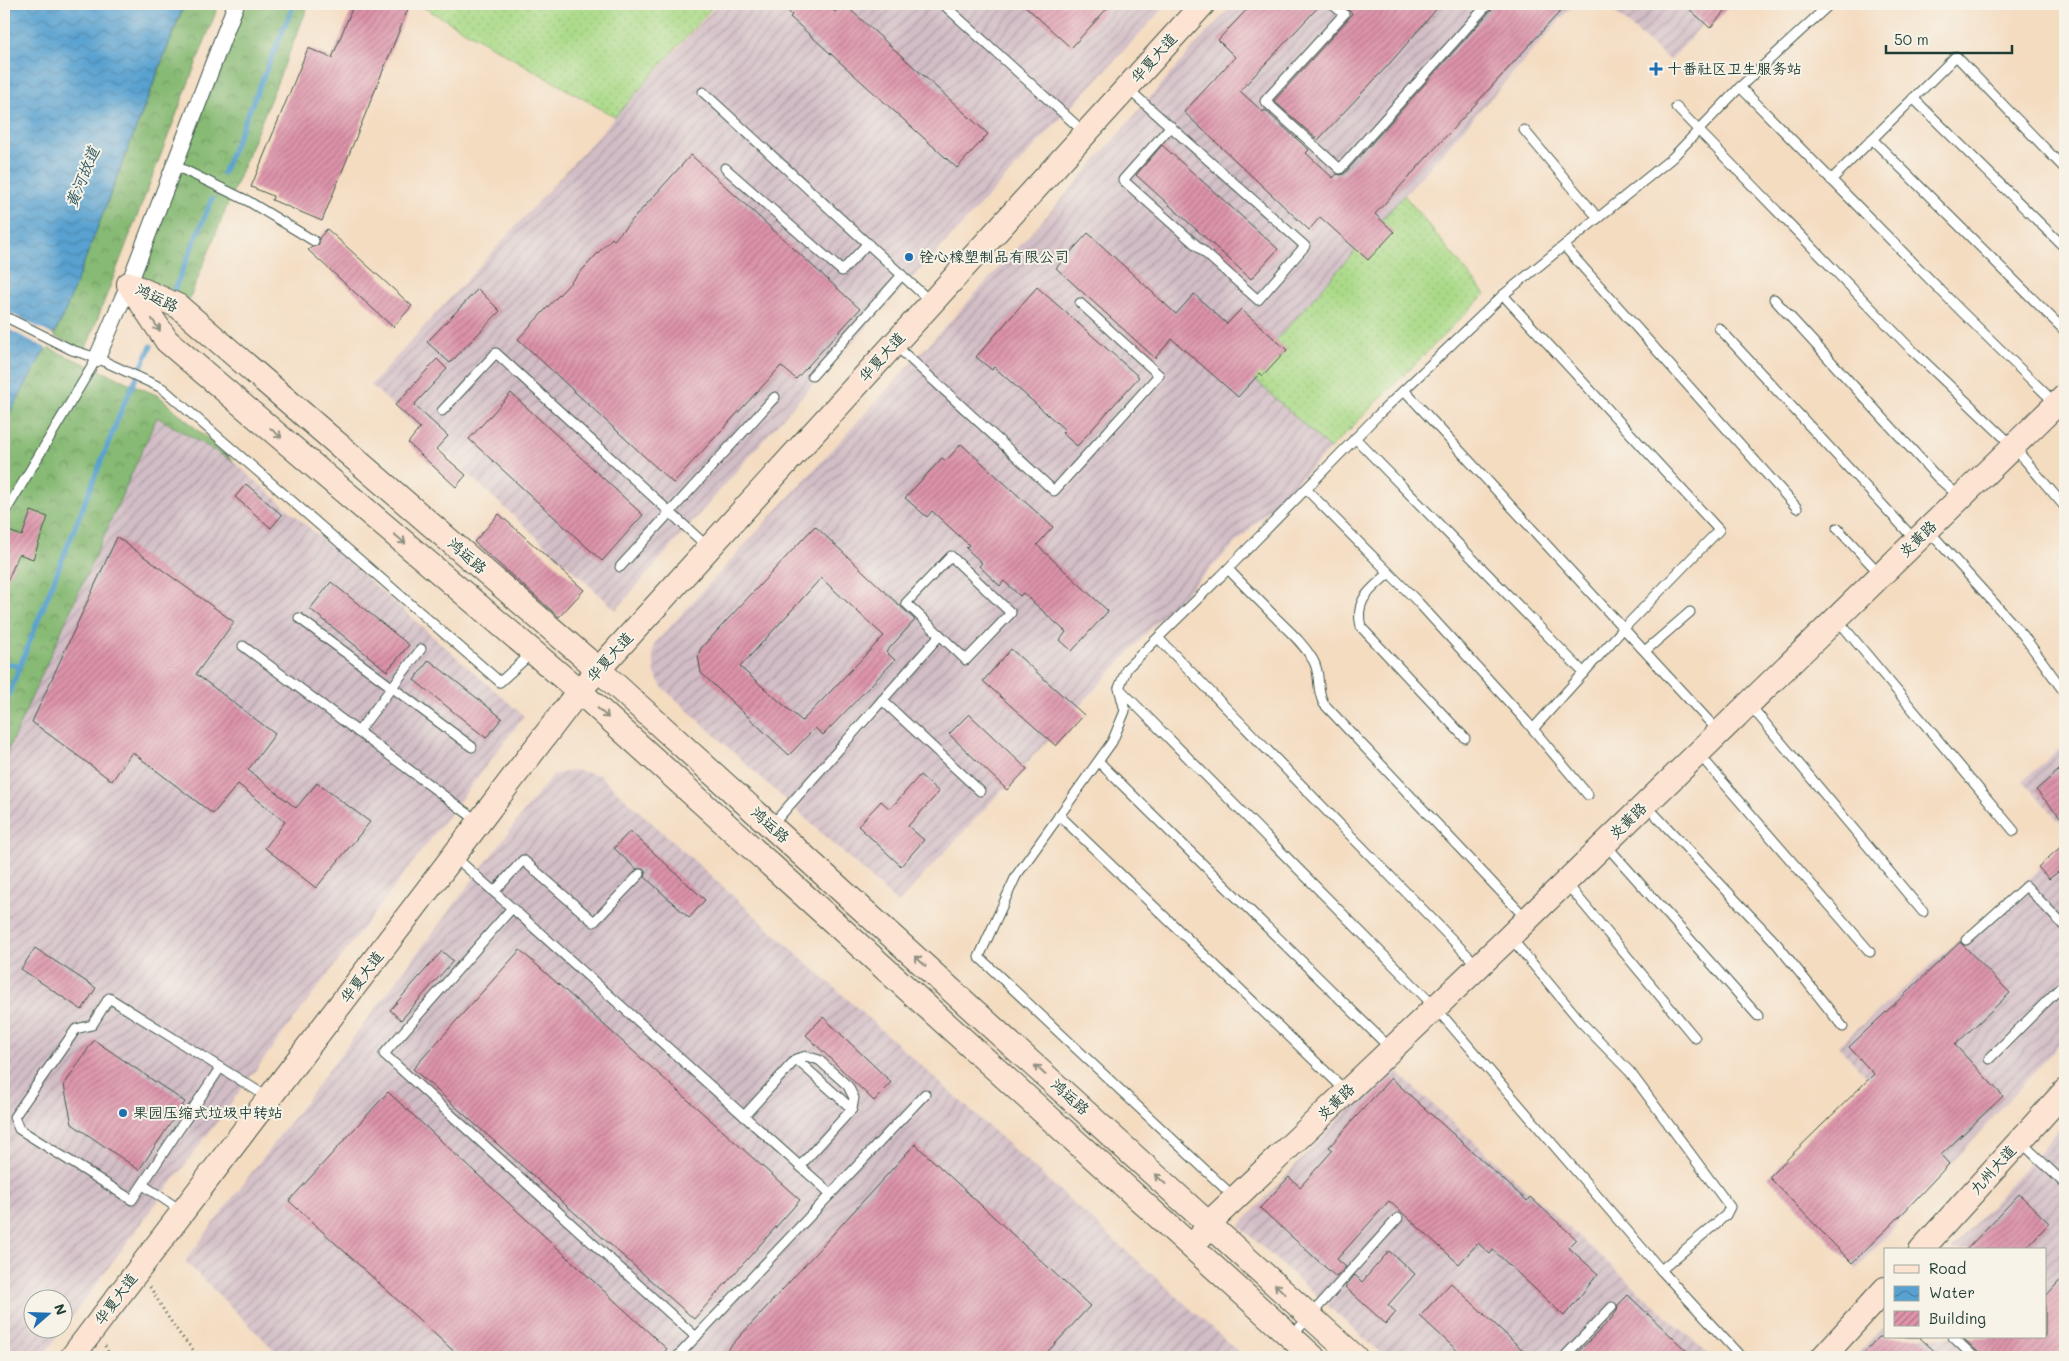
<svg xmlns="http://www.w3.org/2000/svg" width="2069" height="1361" font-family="Mali,'LXGW WenKai TC',sans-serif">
  <defs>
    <pattern id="industrial-furrows" width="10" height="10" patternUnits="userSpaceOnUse" patternTransform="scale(1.25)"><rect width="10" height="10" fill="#d2bdc6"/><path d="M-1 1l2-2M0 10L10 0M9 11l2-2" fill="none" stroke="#aa9ba2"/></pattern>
    <pattern id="forest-crowns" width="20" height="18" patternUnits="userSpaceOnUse" patternTransform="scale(1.25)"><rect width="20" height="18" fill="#87ba74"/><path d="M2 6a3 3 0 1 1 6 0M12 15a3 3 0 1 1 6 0" fill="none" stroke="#6e9860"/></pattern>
    <pattern id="garden-dots" width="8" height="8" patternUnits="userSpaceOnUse" patternTransform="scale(1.25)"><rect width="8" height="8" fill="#aada88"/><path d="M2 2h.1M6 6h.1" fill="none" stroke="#92bc76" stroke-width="1.8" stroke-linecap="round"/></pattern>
    <pattern id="water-waves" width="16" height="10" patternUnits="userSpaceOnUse" patternTransform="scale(1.25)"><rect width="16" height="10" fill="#59a1d0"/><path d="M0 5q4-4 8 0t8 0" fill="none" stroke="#4984aa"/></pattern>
    <pattern id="building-hatch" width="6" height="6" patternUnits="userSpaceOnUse" patternTransform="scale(1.25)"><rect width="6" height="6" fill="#dd93aa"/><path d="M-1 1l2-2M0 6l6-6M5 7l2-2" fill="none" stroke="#b3798b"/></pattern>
  </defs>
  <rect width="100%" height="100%" fill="#f7f3e8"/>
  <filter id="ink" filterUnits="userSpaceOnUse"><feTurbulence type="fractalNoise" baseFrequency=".02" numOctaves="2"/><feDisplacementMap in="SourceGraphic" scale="10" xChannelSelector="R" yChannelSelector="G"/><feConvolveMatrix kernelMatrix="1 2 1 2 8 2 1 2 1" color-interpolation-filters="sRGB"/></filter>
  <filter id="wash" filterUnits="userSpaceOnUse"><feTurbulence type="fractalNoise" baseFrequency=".0096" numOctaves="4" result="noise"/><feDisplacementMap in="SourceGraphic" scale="20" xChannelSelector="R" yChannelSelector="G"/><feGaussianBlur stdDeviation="1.12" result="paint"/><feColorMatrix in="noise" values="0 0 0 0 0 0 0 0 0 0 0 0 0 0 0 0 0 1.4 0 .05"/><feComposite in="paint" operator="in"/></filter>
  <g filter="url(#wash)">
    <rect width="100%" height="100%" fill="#f4dcc1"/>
    <g fill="url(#industrial-furrows)" fill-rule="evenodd">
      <path d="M718 4H1167L794 405 616 610 371 385Z"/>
      <path d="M1234 4H1574L1248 372 1330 449 1155 624 898 903 662 687 655 674 653 655 654 644 1062 199 1198 42Z"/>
      <path d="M1605 4H1721L1670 61Z"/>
      <path d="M157 417 234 462 524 716 257 1068 42 1357H4V759ZM32 1298H62V1328H32Z"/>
      <path d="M2065 744V828L2023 781Z"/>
      <path d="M575 770 599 775 1244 1357H281L185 1261 529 805 553 775Z"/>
      <path d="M2065 847V1038L1856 1269 1768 1177 1869 1079 1838 1046Z"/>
      <path d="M1389 1065 1712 1357H1385L1239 1226Z"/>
      <path d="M2065 1123V1357H1855L1885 1325V1337H2045V1250H1951Z"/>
    </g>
    <g fill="url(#forest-crowns)" stroke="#537c54">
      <path d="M185 4H219L85 351 54 336 62 319Z"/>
      <path d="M243 4H309L189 300 138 280Z"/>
      <path d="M46 347 159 396 234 462 157 417 4 759V424Z"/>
    </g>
    <g fill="url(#garden-dots)" stroke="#648c5e">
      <path d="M418 4H715L615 117Z"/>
      <path d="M1404 195 1485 294 1330 449 1248 373Z"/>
    </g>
    <path fill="url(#water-waves)" stroke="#3c6f82" d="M4 4H184L62 319 4 424Z"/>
    <path fill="#f4dcc1" d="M4 310 55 336 48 349 4 327Z"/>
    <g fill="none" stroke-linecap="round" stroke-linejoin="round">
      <g stroke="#59a1d0" stroke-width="5">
        <path d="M223 173 294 4"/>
        <path d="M173 293 212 199"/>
        <path d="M4 663 19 666"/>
        <path d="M4 706 123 406 151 346"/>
      </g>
    </g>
    <g id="blocks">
      <g fill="url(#building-hatch)" fill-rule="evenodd">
        <path d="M354 4H410L322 221 272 200 273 196 251 187 308 48 332 58Z"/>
        <path d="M780 4H826L835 12 844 4 988 134 957 168 790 17 792 15Z"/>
        <path d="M1023 4H1111L1071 48Z"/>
        <path d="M1252 4H1321L1240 91 1263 112 1265 110 1309 150 1306 153 1333 178 1337 174 1341 175 1345 173 1493 8 1494 4H1567L1375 214 1394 232 1368 260 1320 217 1309 230 1184 112 1235 57 1218 40Z"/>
        <path d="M1341 4H1441L1390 63 1318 140 1274 101 1349 18 1352 13Z"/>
        <path d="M1684 4H1731L1710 28Z"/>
        <path d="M1162 145 1278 249 1251 279 1136 175Z"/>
        <path d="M691 155 860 309 796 379 781 366 673 483 518 339 612 238 614 240Z"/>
        <path d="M327 229 412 306 393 327 308 250 312 247 319 245V238Z"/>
        <path d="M1088 233 1176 314 1194 294 1227 324 1241 309 1287 350 1263 376 1260 373 1238 397 1172 339 1155 358 1056 268Z"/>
        <path d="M1037 287 1139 377 1077 446 1062 433 1065 430 994 367 992 370 976 357Z"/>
        <path d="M478 289 500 311 450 363 427 342Z"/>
        <path d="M437 359 447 369 414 405 448 436 436 449 466 475 456 487 408 443 420 428 395 405Z"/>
        <path d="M511 393 643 515 602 561 469 439Z"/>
        <path d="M961 444 1053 527 1037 545 1108 611 1072 651 1060 640 1066 632 1023 593 1020 596 1004 581 1000 586 979 566 982 563 966 548 969 545 932 511 927 517 905 498 942 458 946 461Z"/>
        <path d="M246 484 282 515 271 528 235 497Z"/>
        <path d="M31 511 48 517 33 559 19 554 4 589V546L9 531 22 536Z"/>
        <path d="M499 514 584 590 559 617 474 542Z"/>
        <path d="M815 526 915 620 886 652 895 660 823 735 815 728 789 755 701 673 698 656 701 648ZM821 578 884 636 802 721 740 667Z"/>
        <path d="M117 537 234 622 196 674 275 734 248 770 296 808 317 783 370 822 316 888 265 848 285 822 238 784 213 814 132 752 112 781 32 722Z"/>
        <path d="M331 582 409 645 387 671 310 609Z"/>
        <path d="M1011 649 1084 715 1056 746 983 681Z"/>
        <path d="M429 660 502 718 486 738 414 680Z"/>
        <path d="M969 714 1027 769 1007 790 949 734Z"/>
        <path d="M2065 765V822L2036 790Z"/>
        <path d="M920 775 939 792 908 826 924 840 901 866 858 826 881 801 890 809Z"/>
        <path d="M630 831 705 900 689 918 645 877 646 873 644 869H636L614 848Z"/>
        <path d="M2065 843V880L2058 872 2049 879 2038 867Z"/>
        <path d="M1960 942 2010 993 1955 1045 2003 1096 1941 1155 1949 1164 1902 1214 1852 1263 1769 1177 1874 1074 1849 1047Z"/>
        <path d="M35 948 96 988 82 1010 21 969Z"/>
        <path d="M520 950 800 1200 694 1319 413 1069Z"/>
        <path d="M442 951 453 961 401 1020 390 1010Z"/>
        <path d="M823 1017 891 1082 874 1101 806 1035Z"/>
        <path d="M94 1040 185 1102 139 1170 72 1124 64 1085Z"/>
        <path d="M1391 1078 1527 1201 1530 1197 1576 1239 1568 1247 1598 1274 1564 1316 1493 1250 1490 1254 1478 1243 1459 1264 1389 1201 1337 1259 1346 1267 1336 1277 1260 1208 1289 1177 1300 1187 1333 1150 1329 1147Z"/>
        <path d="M388 1092 667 1349 659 1357H460L289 1201Z"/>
        <path d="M915 1144 1090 1306 1043 1357H721Z"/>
        <path d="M2019 1194 2049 1223 2024 1250H1966Z"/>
        <path d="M1389 1251 1415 1274 1388 1305 1396 1312 1386 1324 1345 1287 1355 1275 1362 1282Z"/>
        <path d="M2065 1275V1357H1980L1978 1352 1962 1337H2045V1297Z"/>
        <path d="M1451 1283 1530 1357H1464L1420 1316Z"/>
        <path d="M1628 1295 1693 1357H1573L1610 1320 1617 1311 1618 1305Z"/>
        <path d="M1878 1337H1919L1941 1357H1860Z"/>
      </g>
    </g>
  </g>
  <g filter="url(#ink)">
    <use href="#blocks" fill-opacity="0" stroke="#3f5549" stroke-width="1"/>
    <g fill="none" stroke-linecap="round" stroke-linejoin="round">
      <defs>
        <g id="lane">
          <path d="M917 4 925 5 931 4"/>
          <path d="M943 4 1085 133"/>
          <path d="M1332 4 1344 14 1265 101 1340 169 1488 4"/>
          <path d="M1740 87 1959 309 2056 404"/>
          <path d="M1127 88 1305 246 1258 300 1123 180 1171 126"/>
          <path d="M703 92 931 302"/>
          <path d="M1913 98 2065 248"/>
          <path d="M1676 107 1911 349 2013 446 2065 507"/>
          <path d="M1524 130 1598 218"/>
          <path d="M1872 139 2065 331"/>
          <path d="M174 165 248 201 314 241"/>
          <path d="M725 168 842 271 868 243"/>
          <path d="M1831 180 1956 56 2065 169"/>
          <path d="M1564 246 1797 508"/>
          <path d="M1503 295 1719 530 1624 628 1533 729"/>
          <path d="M1774 299 1937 477 1960 497"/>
          <path d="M4 316 72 350 97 358 162 388 500 682 533 652"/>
          <path d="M1719 328 1916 541"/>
          <path d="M894 344 1054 491 1159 375 1080 303"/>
          <path d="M812 376 902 275"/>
          <path d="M1404 390 1719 732"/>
          <path d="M442 411 496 353 709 548"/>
          <path d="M1355 438 1584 673"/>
          <path d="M1306 489 1417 601 1527 722 1588 795"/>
          <path d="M4 514 97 358"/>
          <path d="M1837 528 1881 575"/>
          <path d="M1928 530 2023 635 2065 693"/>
          <path d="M620 567 775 397"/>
          <path d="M1228 569C1244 586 1261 602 1277 619 1290 632 1304 644 1313 660 1322 675 1315 688 1324 704L1519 911"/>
          <path d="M1389 573C1371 590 1354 599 1361 627L1465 738"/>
          <path d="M299 618 472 747"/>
          <path d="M1837 619 2014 831"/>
          <path d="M1158 638 1477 965"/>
          <path d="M243 646 479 822"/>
          <path d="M1645 651 1690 612"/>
          <path d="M1119 688 1435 1007 1661 1270 1741 1357"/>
          <path d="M882 700 980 791"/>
          <path d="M1749 704 1923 912"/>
          <path d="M358 732 421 649"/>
          <path d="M1698 753 1870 952"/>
          <path d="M1099 762 1391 1049"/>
          <path d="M1645 804 1776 943 1843 1027"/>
          <path d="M1059 815 1347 1092"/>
          <path d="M771 826 940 635 966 660 1011 613 951 556 906 603 940 635"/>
          <path d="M1605 844 1758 1016"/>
          <path d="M454 856 831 1194"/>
          <path d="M1567 884 1695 1038"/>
          <path d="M494 892 523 860 594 922 640 874"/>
          <path d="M512 908 384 1054 696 1337"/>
          <path d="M1511 938 1581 1022 1630 1072 1730 1207 1726 1215 1661 1270"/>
          <path d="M1966 940 2026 886 2065 927"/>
          <path d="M796 1059 806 1056 819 1060 848 1086 854 1098 852 1109"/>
          <path d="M1989 1059 2065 983"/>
          <path d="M220 1068 132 1200 19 1129 14 1117 76 1029 92 1025 109 998 269 1098"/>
          <path d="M744 1116 796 1059 852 1109 800 1166"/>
          <path d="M2020 1141 2065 1184"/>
          <path d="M143 1185 182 1211"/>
          <path d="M1235 1198 979 957 1016 876 1112 742 1125 711 1119 688 1127 668 1221 576 1378 415 1503 295 1672 158 1740 87 1830 4"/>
          <path d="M1291 1337 1398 1218"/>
          <path d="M1953 1337 1974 1357"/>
          <path d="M677 1357 925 1094"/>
          <path d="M1564 1357 1612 1307"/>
        </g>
        <path id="street" d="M97 358 129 284 236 4"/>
        <g id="secondary">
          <path d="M129 284 178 306 598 669 1355 1357"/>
          <path d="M129 284 167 341 579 691 1313 1357"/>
          <path d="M1201 1236 1209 1223 1504 942 2065 396"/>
          <path d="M1921 1250 2065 1091"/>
          <path d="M72 1357 579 691 1203 4"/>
          <path d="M1823 1357 1885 1289"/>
        </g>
      </defs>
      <use href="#lane" stroke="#3f5549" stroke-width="11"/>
      <use href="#street" stroke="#3f5549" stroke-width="18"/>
      <use href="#secondary" stroke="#3f5549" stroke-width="26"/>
      <g stroke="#3f5549" stroke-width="3" stroke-dasharray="1 4" stroke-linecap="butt">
        <path d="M150 1287C165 1312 179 1338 201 1357"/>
        <path d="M105 1346 111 1357"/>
      </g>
      <use href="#lane" stroke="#fff" stroke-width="9"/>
      <use href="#street" stroke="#fff" stroke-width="16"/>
      <use href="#secondary" stroke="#fde3d1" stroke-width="24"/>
    </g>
    <defs><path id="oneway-shaft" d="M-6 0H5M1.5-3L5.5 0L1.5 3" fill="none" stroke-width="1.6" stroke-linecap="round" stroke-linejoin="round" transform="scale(1.25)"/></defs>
    <g stroke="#8e9082">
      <use href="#oneway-shaft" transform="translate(156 325) rotate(56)"/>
      <use href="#oneway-shaft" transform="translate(276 433) rotate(40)"/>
      <use href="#oneway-shaft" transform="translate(400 539) rotate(40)"/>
      <use href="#oneway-shaft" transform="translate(603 713) rotate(42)"/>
      <use href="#oneway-shaft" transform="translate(920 961) rotate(-138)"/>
      <use href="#oneway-shaft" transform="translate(1040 1070) rotate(-138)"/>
      <use href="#oneway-shaft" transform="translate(1160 1179) rotate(-138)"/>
      <use href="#oneway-shaft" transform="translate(1280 1289) rotate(-137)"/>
    </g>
  </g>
  <g fill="#1f6fb2" stroke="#f7f3e8" stroke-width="2">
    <path d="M1653.5 61.5h5v5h5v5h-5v5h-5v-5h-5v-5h5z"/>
    <circle cx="909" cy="257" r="5"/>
    <circle cx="123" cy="1113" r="5"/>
  </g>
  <g text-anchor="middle" stroke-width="4" stroke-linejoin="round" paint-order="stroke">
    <g font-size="15" fill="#1f3d34" stroke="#f7f3e8">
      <text transform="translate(1154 58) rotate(-48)" y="5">华夏大道</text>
      <text transform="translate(157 298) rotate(26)" y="5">鸿运路</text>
      <text transform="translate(882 357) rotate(-48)" y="5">华夏大道</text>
      <text transform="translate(1918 539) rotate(-44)" y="5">炎黄路</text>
      <text transform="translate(467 556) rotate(41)" y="5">鸿运路</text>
      <text transform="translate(610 657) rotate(-48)" y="5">华夏大道</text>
      <text transform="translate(1628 821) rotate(-44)" y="5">炎黄路</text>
      <text transform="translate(770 825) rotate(42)" y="5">鸿运路</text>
      <text transform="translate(362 977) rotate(-53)" y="5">华夏大道</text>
      <text transform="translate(1070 1097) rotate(42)" y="5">鸿运路</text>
      <text transform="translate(1336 1102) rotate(-44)" y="5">炎黄路</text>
      <text transform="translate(1993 1170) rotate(-48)" y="5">九州大道</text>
      <text transform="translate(116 1299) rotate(-53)" y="5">华夏大道</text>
    </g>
    <g font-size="15" fill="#1f3d34" stroke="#f7f3e8" text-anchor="start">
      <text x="1667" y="74">十番社区卫生服务站</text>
      <text x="919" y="262">铨心橡塑制品有限公司</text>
      <text x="133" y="1118">果园压缩式垃圾中转站</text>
    </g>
    <g font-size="16" font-style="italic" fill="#305b63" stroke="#f7f3e8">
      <text transform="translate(82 177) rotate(-68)" y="6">黄河故道</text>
    </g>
  </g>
  <rect width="2069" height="1361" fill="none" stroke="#f7f3e8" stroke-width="20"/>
  <rect x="1884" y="1248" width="162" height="90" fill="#f7f3e8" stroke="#a1aaa0"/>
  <rect x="1894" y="1265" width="25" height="8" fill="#fde3d1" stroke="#a1aaa0"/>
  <text x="1929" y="1274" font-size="15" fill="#1f3d34">Road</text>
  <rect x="1894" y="1286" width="25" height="15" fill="url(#water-waves)" stroke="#a1aaa0"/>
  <text x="1929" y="1298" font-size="15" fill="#1f3d34">Water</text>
  <rect x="1894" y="1311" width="25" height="15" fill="url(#building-hatch)" stroke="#a1aaa0"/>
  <text x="1929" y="1324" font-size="15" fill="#1f3d34">Building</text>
  <g transform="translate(48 1314) rotate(70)"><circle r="24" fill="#f7f3e8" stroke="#a1aaa0"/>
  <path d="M0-4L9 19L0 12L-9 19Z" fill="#1f6fb2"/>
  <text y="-8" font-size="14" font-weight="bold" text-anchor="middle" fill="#1f3d34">N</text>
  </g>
  <path d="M1886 45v8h126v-8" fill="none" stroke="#1f3d34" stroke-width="2.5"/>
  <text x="1894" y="45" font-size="15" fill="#1f3d34" stroke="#f7f3e8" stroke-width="4" paint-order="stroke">50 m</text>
</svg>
